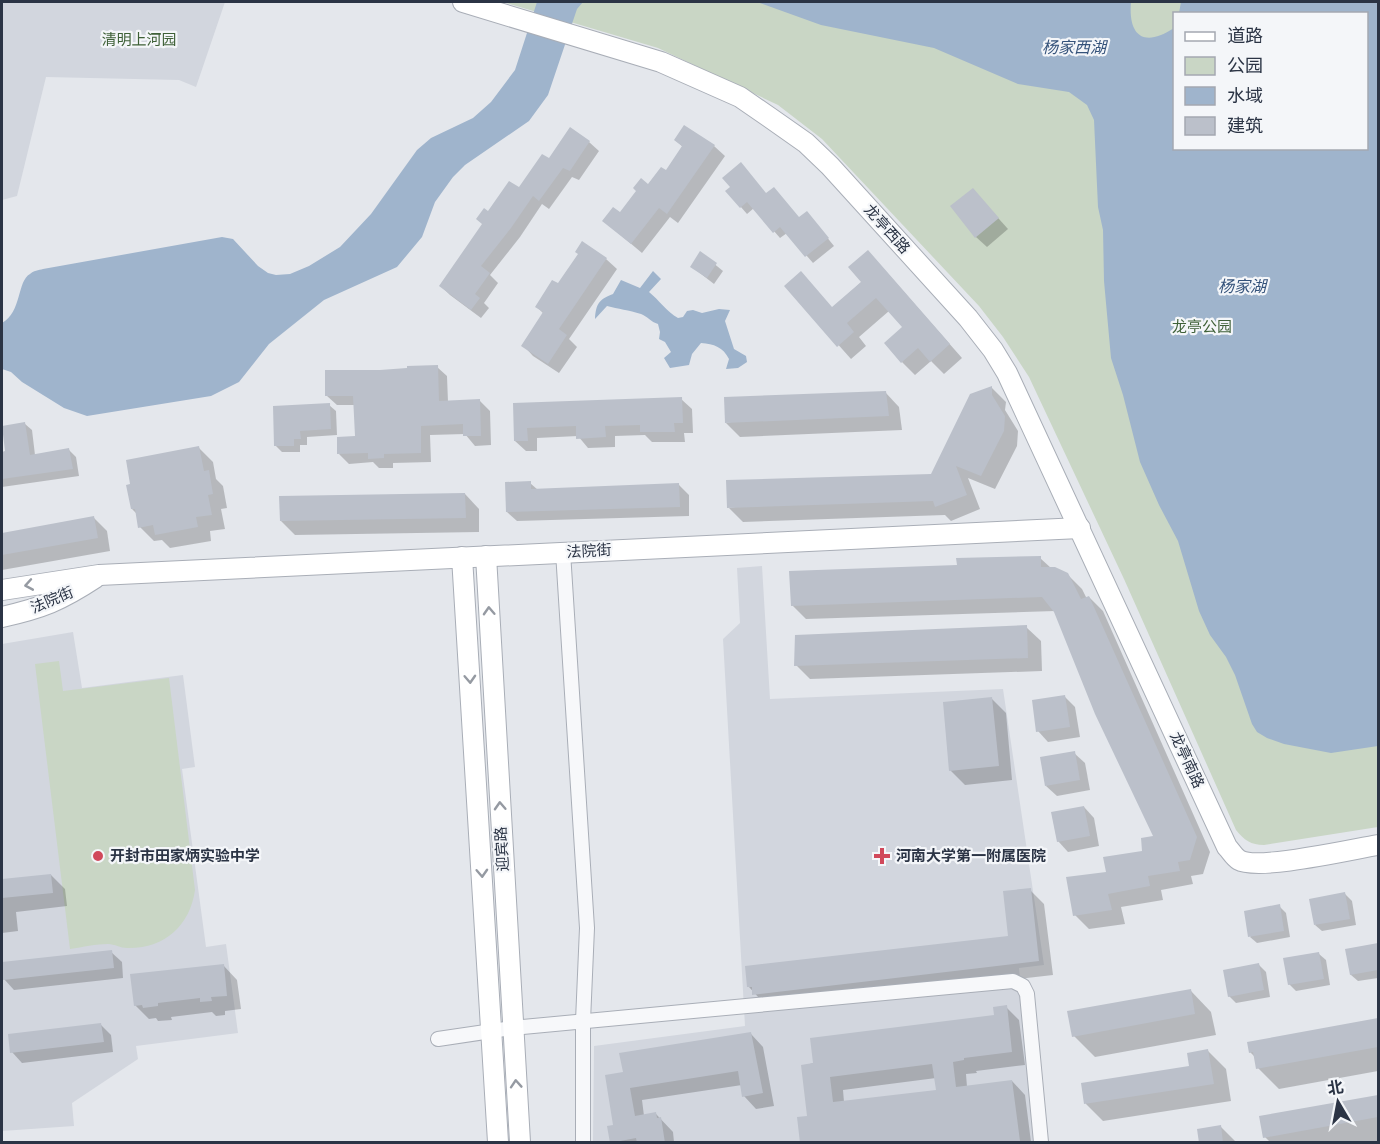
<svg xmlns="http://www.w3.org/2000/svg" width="1380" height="1144" font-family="'Noto Sans','Noto Sans SC',sans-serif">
  <rect width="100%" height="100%" fill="#e4e7ec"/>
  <g fill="#d2d6de">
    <path d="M2 2H225L196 87 179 80 46 77 17 196 2 200Z"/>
    <path d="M762 566 770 699 1003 689 1044 965 1019 968 1034 1142H593L594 1046 745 1026 723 639 740 623 737 568Z"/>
    <path d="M73 632 82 688 183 675 195 767 182 769 206 947 226 944 238 1033 136 1046 138 1059 72 1103 74 1126 2 1131V644Z"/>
  </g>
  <g fill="#c9d6c5" fill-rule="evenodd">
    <path d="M503 2H1378V827L1264 845C1251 845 1244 840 1236 830L1124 579 1029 377 1003 337 979 306 822 139 778 105 658 48ZM1174 14H1366V148H1174Z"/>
    <path d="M59 661 63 691 169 678 195 890C190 926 164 949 127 948 120 948 115 944 108 944 96 944 83 947 70 949L35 664Z"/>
  </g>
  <g fill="#9fb4cc">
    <path d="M537 2H583L577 9 548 95 529 121 465 165 453 177 435 202 422 237 397 267 324 300 269 344 239 382 211 396 87 416 64 408 22 382 11 372 2 369V323C22 312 17 281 30 274 33 271 39 270 43 269L222 237 233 239 258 266 268 273 276 275 290 274 309 266 340 247 371 214 417 150 431 138 473 118 491 102 515 70Z"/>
    <path d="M757 2H1131C1128 36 1144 48 1174 28V148H1366V14L1179 13 1181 2H1378V746L1331 753 1284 744 1267 738 1257 732 1252 724 1235 675 1226 657 1210 635 1199 611 1178 541 1159 505 1140 462 1123 395 1111 358 1104 281 1103 230 1098 207 1094 120 1087 105 1069 92 1018 84 934 48 821 25Z"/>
    <path d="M653 271 661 279 649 292C659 300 667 312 678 318L683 317 687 311 693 310 702 313 719 309 730 310 725 321 734 349 746 356 747 362 738 368 726 369 729 359C723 347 714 344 701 343L692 354 689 365 670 368 664 358 671 352 665 342 659 339 660 332 658 324C651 322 647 316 641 314 629 310 618 309 607 306L595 319C596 304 599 299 613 294L621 280 640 288Z"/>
  </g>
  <g fill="#0003" fill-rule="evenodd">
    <path d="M675 140 714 146 725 156 678 223 670 217 642 253 604 221 620 214 649 186 666 172 683 147Z"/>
    <path d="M589 142 599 151 579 180 572 177 549 209 542 204 520 237 490 275 498 283 484 303 489 308 481 318 450 295 441 286 484 225 489 214 519 189 549 161Z"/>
    <path d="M973 190 1008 229 987 247 976 237Z"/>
    <path d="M727 191 767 194 800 219 813 220 834 246 813 263 787 233 780 238 754 208 747 214Z"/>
    <path d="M701 253 723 271 714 284 692 267Z"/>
    <path d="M606 259 617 269 569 339 577 347 559 373 533 356 523 345 544 314 537 307 559 286Z"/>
    <path d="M880 265 962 358 944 374 931 361 915 375 902 362 904 327 889 311 859 337 866 346 851 359 786 286 833 308Z"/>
    <path d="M437 367 447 376 448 402 480 401 490 411 491 445 475 446 465 434 430 435 431 462 393 463V468H379L373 462 349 464 339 454 356 438 355 405H337L327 396 380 371Z"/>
    <path d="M992 388 1006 402 1005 410 1018 431 1017 446 995 489 968 478 980 509 951 521 945 515 743 522 729 508 932 475Z"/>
    <path d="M885 392 899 407 902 430 740 437 726 423Z"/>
    <path d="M681 399 692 409 693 433H684L685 442H652L645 435 615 436V447L588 448 578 436 537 438V451H526L515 441 514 405Z"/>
    <path d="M329 405 336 411 337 435 307 437V445H300V452H282L275 445Z"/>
    <path d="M25 424 32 430 35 455 69 450 76 457 79 476 2 487V453L7 452Z"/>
    <path d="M199 448 213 462 216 479 223 486 227 508 221 509 225 529 210 531 211 541 170 548 162 540 154 541 140 527 137 514 132 509Z"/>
    <path d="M530 483 538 490 679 485 689 495V516L517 521 507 512Z"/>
    <path d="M465 494 479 509V532L295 535 281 521Z"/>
    <path d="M94 518 107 531 110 551 2 570V534Z"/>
    <path d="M1040 558 1051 568 1067 574 1082 589 1087 599 1089 597 1103 611 1210 852 1203 874 1191 876 1193 884 1161 890 1163 900 1121 907 1125 924 1089 929 1075 915 1107 873 1144 852 1155 837 1055 611 806 619 792 605 958 566Z"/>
    <path d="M1026 627 1041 641 1042 671 810 679 796 665Z"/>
    <path d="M1064 696 1075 707 1080 737 1048 742 1038 731Z"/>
    <path d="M992 699 1006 713 1012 780 965 785 950 770Z"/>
    <path d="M1074 753 1085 763 1090 790 1057 796 1046 786Z"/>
    <path d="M1084 807 1094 818 1099 846 1068 852 1058 841Z"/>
    <path d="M51 875 65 889 67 906 16 912 18 931 2 933V880Z"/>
    <path d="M1030 890 1044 904 1053 975 768 1008 749 987 1009 937Z"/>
    <path d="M1345 894 1352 901 1356 925 1322 931 1315 925Z"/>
    <path d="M1279 906 1286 913 1290 937 1257 943 1250 937Z"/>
    <path d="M1378 944V978L1358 981 1351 975 1347 950Z"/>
    <path d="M111 952 122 962 123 978 14 990 4 979 2 963Z"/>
    <path d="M1319 954 1326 960 1330 985 1296 991 1289 984Z"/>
    <path d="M223 965 237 980 241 1009 225 1011V1015L216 1016 212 1012 171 1017 172 1020 158 1021 156 1018 149 1019 135 1005Z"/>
    <path d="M1259 965 1266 972 1270 997 1236 1003 1229 996Z"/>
    <path d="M1190 990 1211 1012 1216 1035 1095 1057 1074 1036Z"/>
    <path d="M1006 1007 1019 1020 1025 1065 976 1071 977 1073 966 1074 967 1087 1012 1081 1025 1095 1031 1142H802L809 1117 802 1066 996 1017ZM936 1078 937 1091 844 1102 843 1090Z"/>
    <path d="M1378 1020V1071L1279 1089 1258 1068 1256 1058 1250 1052 1248 1043Z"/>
    <path d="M101 1025 111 1035 113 1052 22 1063 12 1052Z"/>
    <path d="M751 1034 763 1047 774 1106 756 1109 744 1096 742 1085 642 1100 644 1116 656 1114 673 1132 674 1142H612L624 1074Z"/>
    <path d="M1208 1051 1226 1069 1231 1101 1103 1121 1086 1104 1082 1084 1190 1067Z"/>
    <path d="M1378 1097V1142H1270L1265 1137 1261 1117Z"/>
    <path d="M1220 1126 1236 1142H1192L1200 1141Z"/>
  </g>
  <g fill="#bbc0ca" fill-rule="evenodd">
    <path d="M684 125 715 145 667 214 659 208 631 244 602 221 613 207 620 212 636 191 633 188 641 178 648 184 661 167 666 170 682 146 674 140Z"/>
    <path d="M570 127 590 141 570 171 563 168 539 201 533 196 511 228 481 266 490 273 475 294 480 298 471 310 439 286 482 224 476 219 484 208 488 211 509 181 519 187 542 154 549 158Z"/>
    <path d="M741 162 766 193 774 187 799 217 807 211 829 238 805 257 780 227 773 233 747 202 740 208 725 191 730 187 722 178Z"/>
    <path d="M973 188 999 218 975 238 950 206Z"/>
    <path d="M582 241 607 258 559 329 567 335 548 364 521 346 543 312 535 307 552 280 558 283 578 254 575 252Z"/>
    <path d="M868 250 950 344 930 362 918 348 901 363 884 343 902 327 876 298 847 323 854 332 837 347 784 286 801 271 832 307 861 282 848 267Z"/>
    <path d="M700 251 717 263 707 278 690 267Z"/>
    <path d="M438 365 439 401 480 399 481 436H463V424L421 426V453L384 454V458L368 459V453L337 454V437L355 436 353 396H325V370H380L407 368V366Z"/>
    <path d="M992 386V395L1005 416 1004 431 981 476 956 466 967 495 935 507 933 501 727 508 726 480 931 474 970 394Z"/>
    <path d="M886 391 889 416 725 423 724 397Z"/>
    <path d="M682 397 683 423H674L675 432H640V425L605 426 606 437 576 439V426L527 428 528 441H514L513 403Z"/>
    <path d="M330 403 331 429 300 431 301 439H294V446H274L273 406Z"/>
    <path d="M25 422 30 455 69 448 73 469 2 479V452L5 451 2 426Z"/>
    <path d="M199 446 204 471 209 470 213 494 208 495 212 515 196 517 198 527 155 535 153 525 138 528 135 509H131L126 485 130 484 126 460Z"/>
    <path d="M531 481V489L679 483 680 507 506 512 505 482Z"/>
    <path d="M465 493 466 518 280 521 279 496Z"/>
    <path d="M94 516 98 538 2 555V533Z"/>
    <path d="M1041 556V567H1055L1068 573 1081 599 1089 596 1197 837 1190 860 1178 862 1180 871 1148 876 1150 886 1108 894 1112 910 1073 916 1066 877 1106 872 1103 857 1142 851 1141 838 1153 836 1095 714 1054 612 1042 597 791 606 789 571 957 565 956 558Z"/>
    <path d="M1027 625 1028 658 794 666 795 635Z"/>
    <path d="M1065 695 1070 727 1036 732 1032 700Z"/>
    <path d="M992 697 999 766 949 771 943 702Z"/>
    <path d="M1075 751 1080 780 1045 786 1040 757Z"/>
    <path d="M1084 806 1090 836 1057 842 1051 812Z"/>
    <path d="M51 874 53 893 2 898V879Z"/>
    <path d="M1031 888 1039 961 752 995V987H747L745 966 1008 936 1003 891Z"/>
    <path d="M1345 892 1350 919 1314 925 1309 899Z"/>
    <path d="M1280 904 1284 931 1248 937 1244 911Z"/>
    <path d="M1378 943V970L1350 975 1345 949Z"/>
    <path d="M112 950 114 968 3 980 2 962Z"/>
    <path d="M1319 952 1324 979 1288 985 1283 958Z"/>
    <path d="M1259 963 1264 990 1228 997 1223 970Z"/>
    <path d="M224 964 227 996 211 997 212 1001 200 1002V998L158 1003V1006L143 1008 142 1005 134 1006 130 974Z"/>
    <path d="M1191 989 1195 1014 1072 1037 1067 1011Z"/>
    <path d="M1007 1005 1012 1052 964 1058V1060L953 1062 956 1087 1012 1080 1020 1141 800 1143 797 1117 807 1116 801 1065 813 1063 810 1038 994 1015 993 1007ZM932 1064 936 1090 833 1102 830 1077Z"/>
    <path d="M1378 1018V1047L1256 1069 1253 1052 1249 1053 1247 1042Z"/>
    <path d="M101 1023 104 1042 10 1053 8 1034Z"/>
    <path d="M751 1032 763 1093 742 1097 738 1071 630 1088 635 1116 656 1112 657 1118 661 1117 665 1143H637L636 1138 610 1143 607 1126 613 1125 605 1075 623 1072 619 1053Z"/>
    <path d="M1208 1049 1214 1084 1084 1104 1081 1083 1189 1066 1187 1053Z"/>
    <path d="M1378 1095V1117L1263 1138 1259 1116Z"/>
    <path d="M1221 1125 1223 1143H1199L1197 1129Z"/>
  </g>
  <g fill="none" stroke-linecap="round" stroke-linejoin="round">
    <defs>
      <g id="street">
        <path d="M563 552 587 928 583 1021V1142"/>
        <path d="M438 1039 512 1028 1013 981 1023 986 1027 994 1041 1142"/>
      </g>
      <g id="secondary">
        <path d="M463 2 661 62 740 97 769 117 806 143 830 166 968 318 993 350 1007 373 1227 847C1231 851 1234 857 1239 860 1258 871 1353 849 1378 845"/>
        <path d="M486 556 520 1142"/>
        <path d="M462 557 498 1142"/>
        <path d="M2 590 99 575 1080 528"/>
        <path d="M2 617C42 608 60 601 95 578"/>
      </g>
    </defs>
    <use href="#street" stroke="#a9aeb7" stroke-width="16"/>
    <use href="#secondary" stroke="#a9aeb7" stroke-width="22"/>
    <use href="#street" stroke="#f7f8fa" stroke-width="14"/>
    <use href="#secondary" stroke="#fff" stroke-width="20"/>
  </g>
  <defs><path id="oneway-chevron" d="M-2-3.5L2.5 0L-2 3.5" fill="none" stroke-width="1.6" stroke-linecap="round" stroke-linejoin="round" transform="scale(1.5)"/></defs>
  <g stroke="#959aa2">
    <use href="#oneway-chevron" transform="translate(29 585) rotate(170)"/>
    <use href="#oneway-chevron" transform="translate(489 611) rotate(-93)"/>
    <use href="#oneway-chevron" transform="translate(470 679) rotate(87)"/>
    <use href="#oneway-chevron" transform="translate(500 806) rotate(-93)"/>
    <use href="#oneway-chevron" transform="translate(482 873) rotate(87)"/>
    <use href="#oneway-chevron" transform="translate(516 1084) rotate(-94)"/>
  </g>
  <g fill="#d1495b" stroke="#f4f6f9" stroke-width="2">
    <circle cx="98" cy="856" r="6"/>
    <path d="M879 847h6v6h6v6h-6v6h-6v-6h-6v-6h6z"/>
  </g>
  <g text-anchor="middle" stroke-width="4.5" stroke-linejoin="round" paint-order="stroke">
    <g font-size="15" fill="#3f6138" stroke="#f4f6f9">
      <text x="139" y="45">清明上河园</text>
      <text x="1202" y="332">龙亭公园</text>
    </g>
    <g font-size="15" fill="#2b3445" stroke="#f4f6f9">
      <text transform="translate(887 229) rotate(48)" y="5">龙亭西路</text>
      <text transform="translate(589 551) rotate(-3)" y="5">法院街</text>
      <text transform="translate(52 600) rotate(-23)" y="5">法院街</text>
      <text transform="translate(1187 760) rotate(65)" y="5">龙亭南路</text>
      <text transform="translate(502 849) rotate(-93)" y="5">迎宾路</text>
    </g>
    <g font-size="15" font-weight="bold" fill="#2b3445" stroke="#f4f6f9" text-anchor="start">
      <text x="110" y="861">开封市田家炳实验中学</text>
      <text x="896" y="861">河南大学第一附属医院</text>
    </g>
    <g font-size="16" font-style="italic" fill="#34527a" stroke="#f4f6f9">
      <text x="1074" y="53">杨家西湖</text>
      <text x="1242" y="292">杨家湖</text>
    </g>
  </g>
  <rect width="1380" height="1144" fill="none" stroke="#2b3445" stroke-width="6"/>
  <rect x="1173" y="12" width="195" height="138" fill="#f4f6f9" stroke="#a4a8b1" stroke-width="1.5"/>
  <rect x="1185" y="32" width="30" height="9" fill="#ffffff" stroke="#a4a8b1" stroke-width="1.5"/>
  <text x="1227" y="42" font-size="18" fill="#2b3445">道路</text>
  <rect x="1185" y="57" width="30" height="18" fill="#c9d6c5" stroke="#a4a8b1" stroke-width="1.5"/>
  <text x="1227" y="72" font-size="18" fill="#2b3445">公园</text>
  <rect x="1185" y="87" width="30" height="18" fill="#9fb4cc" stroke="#a4a8b1" stroke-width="1.5"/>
  <text x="1227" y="102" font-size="18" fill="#2b3445">水域</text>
  <rect x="1185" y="117" width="30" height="18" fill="#bbc0ca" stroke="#a4a8b1" stroke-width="1.5"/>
  <text x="1227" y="132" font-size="18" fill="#2b3445">建筑</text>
  <g transform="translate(1338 1102) rotate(350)" stroke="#f4f6f9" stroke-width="4.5" paint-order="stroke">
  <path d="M0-4.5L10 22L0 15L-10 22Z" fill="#2b3445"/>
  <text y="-9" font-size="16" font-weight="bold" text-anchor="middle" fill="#2b3445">北</text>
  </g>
</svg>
